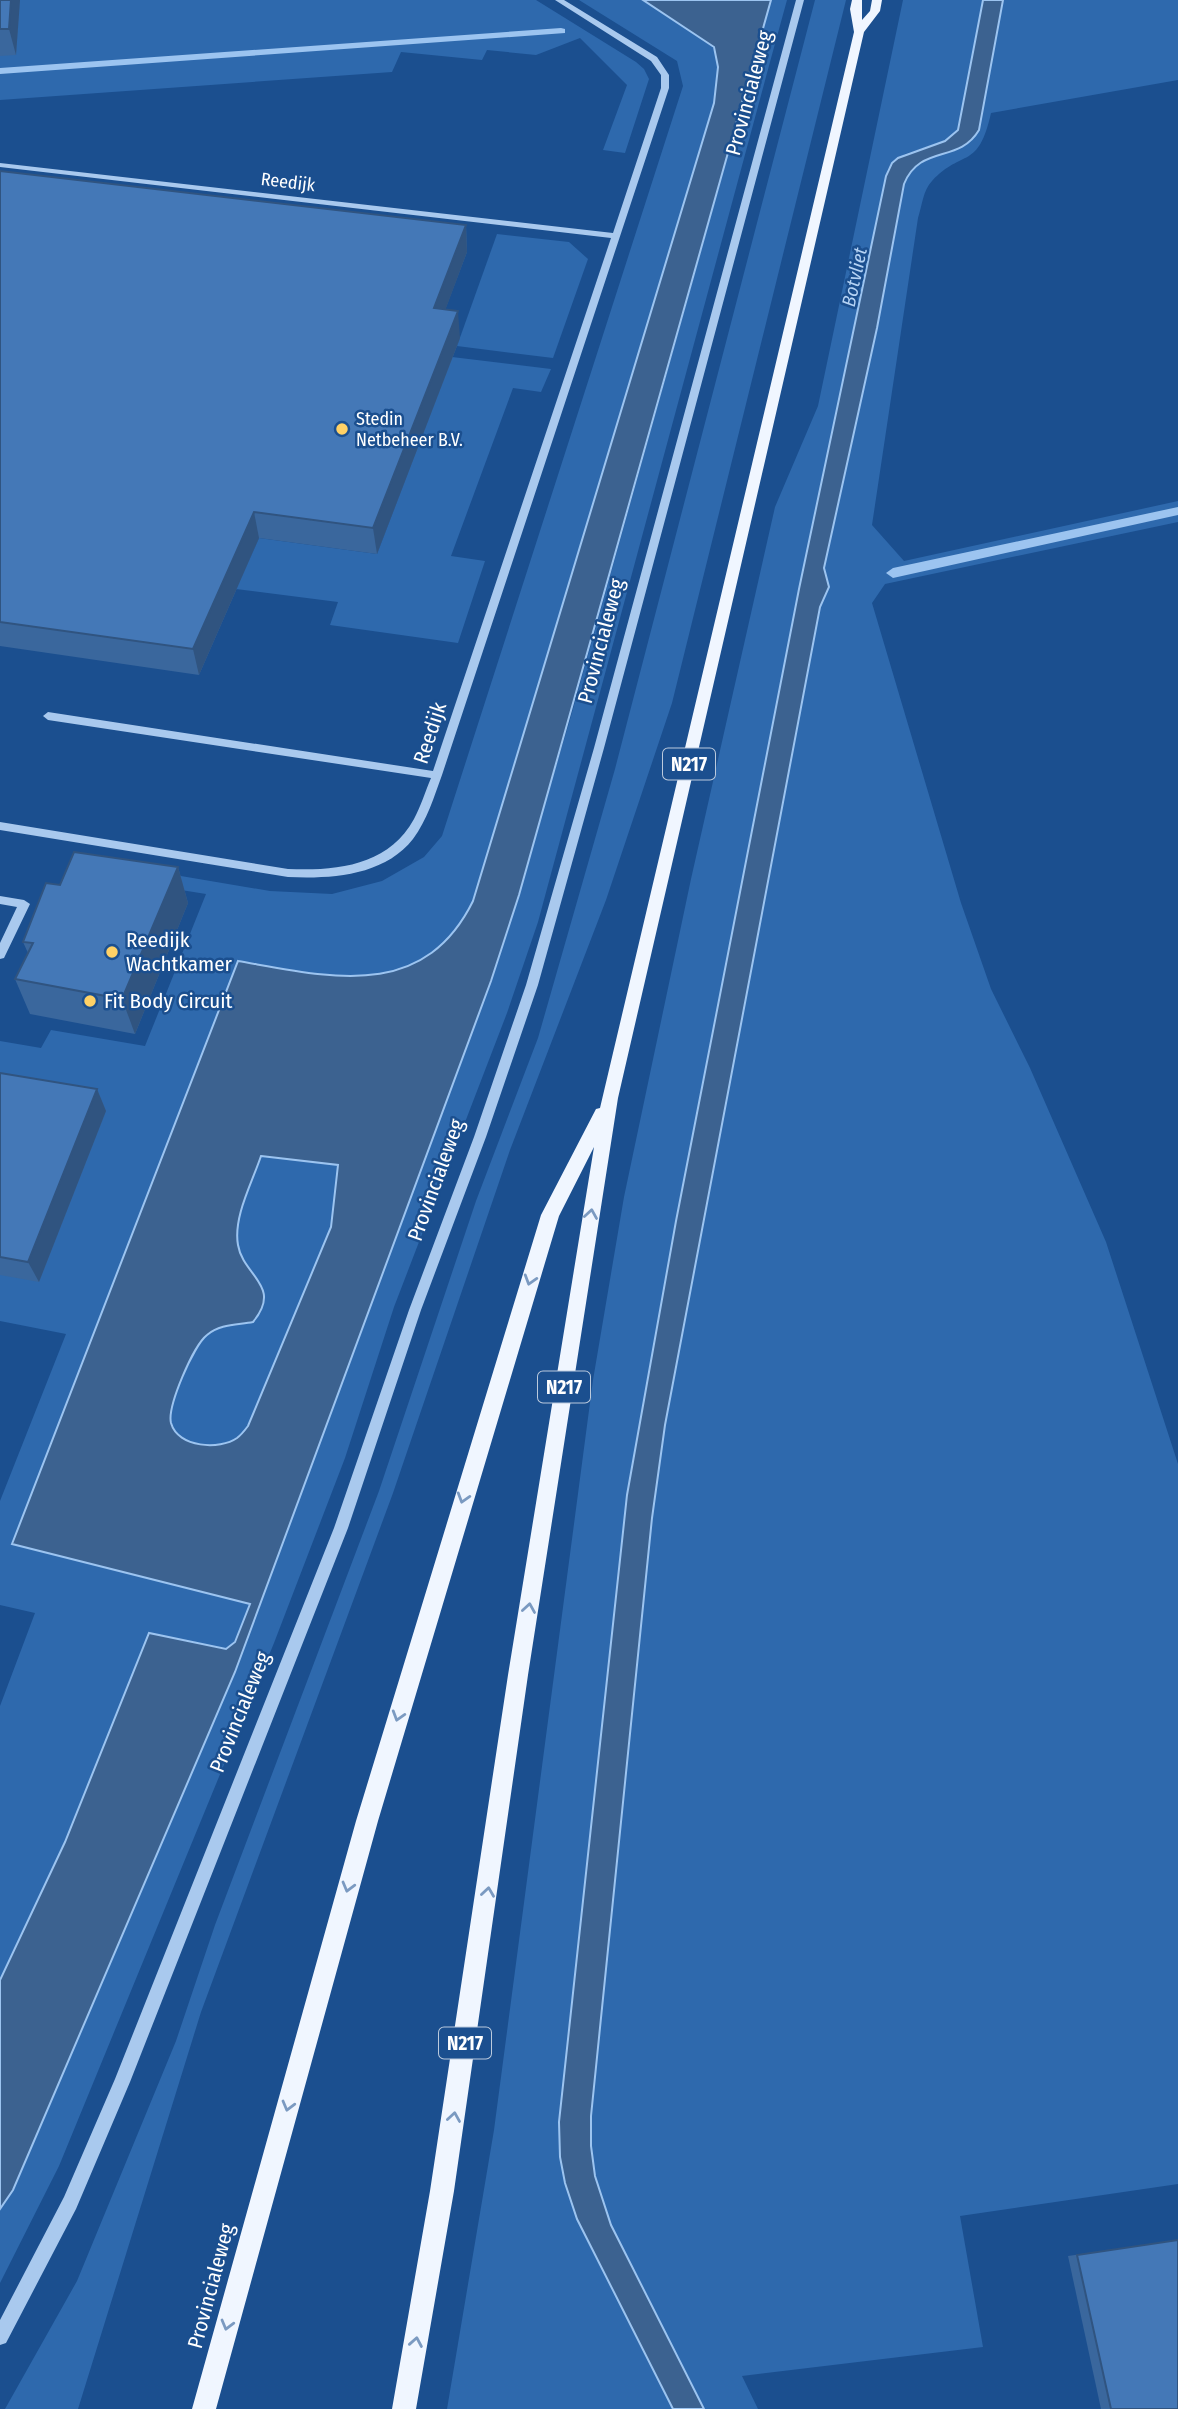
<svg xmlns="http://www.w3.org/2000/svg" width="1178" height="2409" font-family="'Fira Sans Condensed',sans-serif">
  <rect width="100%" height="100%" fill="#1b4f8f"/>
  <g fill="#2e69ad">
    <path d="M0 0H536L636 62 644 69 649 79 625 153 603 150 627 85 580 38 536 55 487 50 482 60 401 52 392 72 0 100Z"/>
    <path d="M579 0H643L708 41C723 57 717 82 714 103L473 901C423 1002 330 977 238 961L13 1544 250 1603C244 1620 240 1646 221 1650L65 1842 0 1980V1706L35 1613 0 1605V1501L66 1334 0 1321V1041L41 1048 51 1030 145 1046 206 894 81 874 75 858 270 891 332 894 382 881 424 857 442 836 683 86 677 61Z"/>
    <path d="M771 0H787L770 62 538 922 507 1013 394 1307 345 1458 274 1643 59 2166 0 2283V2209L235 1672 491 981 569 723Z"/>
    <path d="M815 0H846L672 703 606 900 510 1150 393 1493 201 2012 78 2409H5L77 2281 176 2041 215 1925 379 1491 476 1201 538 1038 615 769Z"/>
    <path d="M903 0H983L958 130 945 141 905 154 888 169 799 589 627 1495 559 2122 560 2157 565 2183 577 2219 673 2409H447L494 2130 593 1380 624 1197 691 879 775 507 818 406Z"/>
    <path d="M1003 0H1178V80L991 113C978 171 963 148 932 181 923 190 922 206 918 218L872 525 904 561 1178 501V522L885 584 872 603 961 903 991 989 1030 1068 1106 1242 1178 1464V2184L960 2216 983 2347 742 2376 758 2409H704L611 2225 595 2176 591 2146V2116L652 1518 665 1425 820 607 829 588 824 568 877 328 904 183 909 171 915 165 976 135 979 130Z"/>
    <path d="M497 234 569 242 588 259 553 358 457 346Z"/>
    <path d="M452 357 551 369 541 392 513 388 451 556 485 561 458 643 330 625 338 602 236 589 259 538 377 554Z"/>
    <path d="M261 1156 338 1165 331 1227 248 1426C245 1430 241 1435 237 1438 219 1450 175 1448 171 1422 168 1405 192 1349 205 1337 214 1328 228 1325 240 1325L264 1291C257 1279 246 1266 240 1253 229 1225 252 1183 261 1156Z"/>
  </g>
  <g fill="#3c6290" stroke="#9cc4f0" stroke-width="2" fill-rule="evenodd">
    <path d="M643 0H771L519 895 491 981 235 1672 13 2190 0 2209V1980L65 1842 149 1633 226 1649 235 1642 250 1604 12 1544 238 961C330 977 423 1002 473 901L714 103 718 67 714 47ZM261 1156 338 1165 331 1227 248 1426C245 1430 241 1435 237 1438 220 1450 178 1448 171 1423 167 1407 193 1346 207 1335 220 1324 237 1325 253 1322 283 1286 243 1276 238 1245 233 1217 252 1183 261 1156Z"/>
    <path d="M983 0H1003L979 130C959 164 920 144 904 184L877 328 824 568 829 587 820 607 665 1425 652 1518 591 2116V2146L595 2176 611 2225 704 2409H673L577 2219 565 2183 560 2157 559 2122 627 1495 676 1221 799 589 886 176 892 163 898 158 945 141 958 130Z"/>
  </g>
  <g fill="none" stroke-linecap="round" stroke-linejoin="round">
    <g fill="#9cc4f0" fill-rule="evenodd">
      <path d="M561 28 565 29V33L0 74V68Z"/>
      <path d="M1178 507V515L893 578 886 573 893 568Z"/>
    </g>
    <g fill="#a9c9ee" fill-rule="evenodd">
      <path d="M555 0H564L657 57 669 75V88L442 775C434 797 427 820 413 839 384 876 331 879 288 877L0 830V822L288 869C337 871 388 866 414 819 421 806 425 792 431 778L48 720 43 716 48 712 433 771 611 238 0 167V163L613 233 661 88V75L651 61Z"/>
      <path d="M796 0H804L604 748 538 985 486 1137 421 1310 348 1528 130 2082 76 2209 6 2343 0 2345V2320L64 2197 115 2079 334 1528 409 1310 474 1137 526 985 594 748Z"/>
      <path d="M0 896 24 900 30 904 4 958 0 959V943L17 907 0 904Z"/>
    </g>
    <path fill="#f0f6ff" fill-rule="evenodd" d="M852 0H862V20L870 11 872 0H882L880 11 864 32 618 1098 528 1675 454 2191 416 2409H392L430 2191 508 1675 594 1147 559 1216 378 1821 216 2409H192L356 1821 541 1215 596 1109 600 1108 854 32 850 9Z"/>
  </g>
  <g fill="#3a679d">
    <path d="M0 0H20L16 55 0 56Z"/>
    <path d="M0 171 466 225 467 252 445 310 460 338 377 554 259 538 199 675 0 646Z"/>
    <path d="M178 867 188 903 135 1034 30 1014 15 979 28 953 23 942 60 885Z"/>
    <path d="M0 1073 97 1089 106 1111 39 1282 0 1275Z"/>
    <path d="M1178 2240V2409H1101L1068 2256Z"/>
  </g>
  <g fill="#305480">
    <path d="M11 0H20L16 55 9 29Z"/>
    <path d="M466 225 467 252 436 335 434 308Z"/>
    <path d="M458 311 460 338 377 554 373 528Z"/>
    <path d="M254 512 259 538 199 675 193 649Z"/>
    <path d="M178 867 188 903 135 1034 122 999Z"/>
    <path d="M97 1089 106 1111 39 1282 28 1262Z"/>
  </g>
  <g fill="#4478b7" stroke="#305480" stroke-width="2">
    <path d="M0 0H11L9 29H0Z"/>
    <path d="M0 171 466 225 434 308 458 311 373 528 254 512 193 649 0 622Z"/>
    <path d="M74 852 178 867 122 999 15 979 33 943 23 942 46 883 60 885Z"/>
    <path d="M0 1073 97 1089 28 1262 0 1257Z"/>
    <path d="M1178 2240V2409H1111L1077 2255Z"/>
  </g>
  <defs><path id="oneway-chevron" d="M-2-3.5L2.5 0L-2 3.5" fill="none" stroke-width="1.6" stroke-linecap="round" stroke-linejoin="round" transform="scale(1.75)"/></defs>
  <g stroke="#7b9ac1">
    <use href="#oneway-chevron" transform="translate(591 1214) rotate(-81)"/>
    <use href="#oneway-chevron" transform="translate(530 1280) rotate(107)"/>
    <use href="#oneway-chevron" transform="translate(463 1498) rotate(107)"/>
    <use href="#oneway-chevron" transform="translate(529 1608) rotate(-81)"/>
    <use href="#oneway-chevron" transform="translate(398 1716) rotate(107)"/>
    <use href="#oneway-chevron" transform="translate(348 1887) rotate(105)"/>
    <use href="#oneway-chevron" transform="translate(488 1892) rotate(-82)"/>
    <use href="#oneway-chevron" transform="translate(288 2106) rotate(105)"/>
    <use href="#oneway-chevron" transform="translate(454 2117) rotate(-81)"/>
    <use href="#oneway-chevron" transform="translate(227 2325) rotate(105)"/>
    <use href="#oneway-chevron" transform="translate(416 2342) rotate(-80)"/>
  </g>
  <g fill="#ffd166" stroke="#1b4f8f" stroke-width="2.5">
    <circle cx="342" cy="429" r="7"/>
    <circle cx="112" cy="952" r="7"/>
    <circle cx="90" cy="1001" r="7"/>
  </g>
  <g text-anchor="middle" stroke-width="5" stroke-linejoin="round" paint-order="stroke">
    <g font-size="18" fill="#fff" stroke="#1b4f8f">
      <text transform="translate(288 182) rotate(7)" y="6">Reedijk</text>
    </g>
    <g font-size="18" fill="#fff" stroke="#1b4f8f" text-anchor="start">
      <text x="356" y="425">Stedin<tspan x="356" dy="21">Netbeheer B.V.</tspan></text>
    </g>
    <g font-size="19" font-style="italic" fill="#b5d3f5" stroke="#1b4f8f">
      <text transform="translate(854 277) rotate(-78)" y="7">Botvliet</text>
    </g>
    <g fill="#1b4f8f" stroke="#bbcadd" stroke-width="2">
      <rect x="663" y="748.5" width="52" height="31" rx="5"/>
      <rect x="538" y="1371.5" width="52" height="31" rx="5"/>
      <rect x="439" y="2027.5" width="52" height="31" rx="5"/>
    </g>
    <g font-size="19" font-weight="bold" fill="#fff">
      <text x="689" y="771">N217</text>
      <text x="564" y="1394">N217</text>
      <text x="465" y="2050">N217</text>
    </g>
    <g font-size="21" fill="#fff" stroke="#1b4f8f">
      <text transform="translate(749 93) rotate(-75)" y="7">Provincialeweg</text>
      <text transform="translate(601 641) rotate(-75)" y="7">Provincialeweg</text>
      <text transform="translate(430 733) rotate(-72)" y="7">Reedijk</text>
      <text transform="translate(436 1180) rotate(-70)" y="7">Provincialeweg</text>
      <text transform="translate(240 1712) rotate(-68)" y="7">Provincialeweg</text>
      <text transform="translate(211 2286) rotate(-75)" y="7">Provincialeweg</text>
    </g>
    <g font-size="21" fill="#fff" stroke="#1b4f8f" text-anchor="start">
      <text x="126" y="947">Reedijk<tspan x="126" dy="24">Wachtkamer</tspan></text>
      <text x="104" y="1008">Fit Body Circuit</text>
    </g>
  </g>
</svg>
